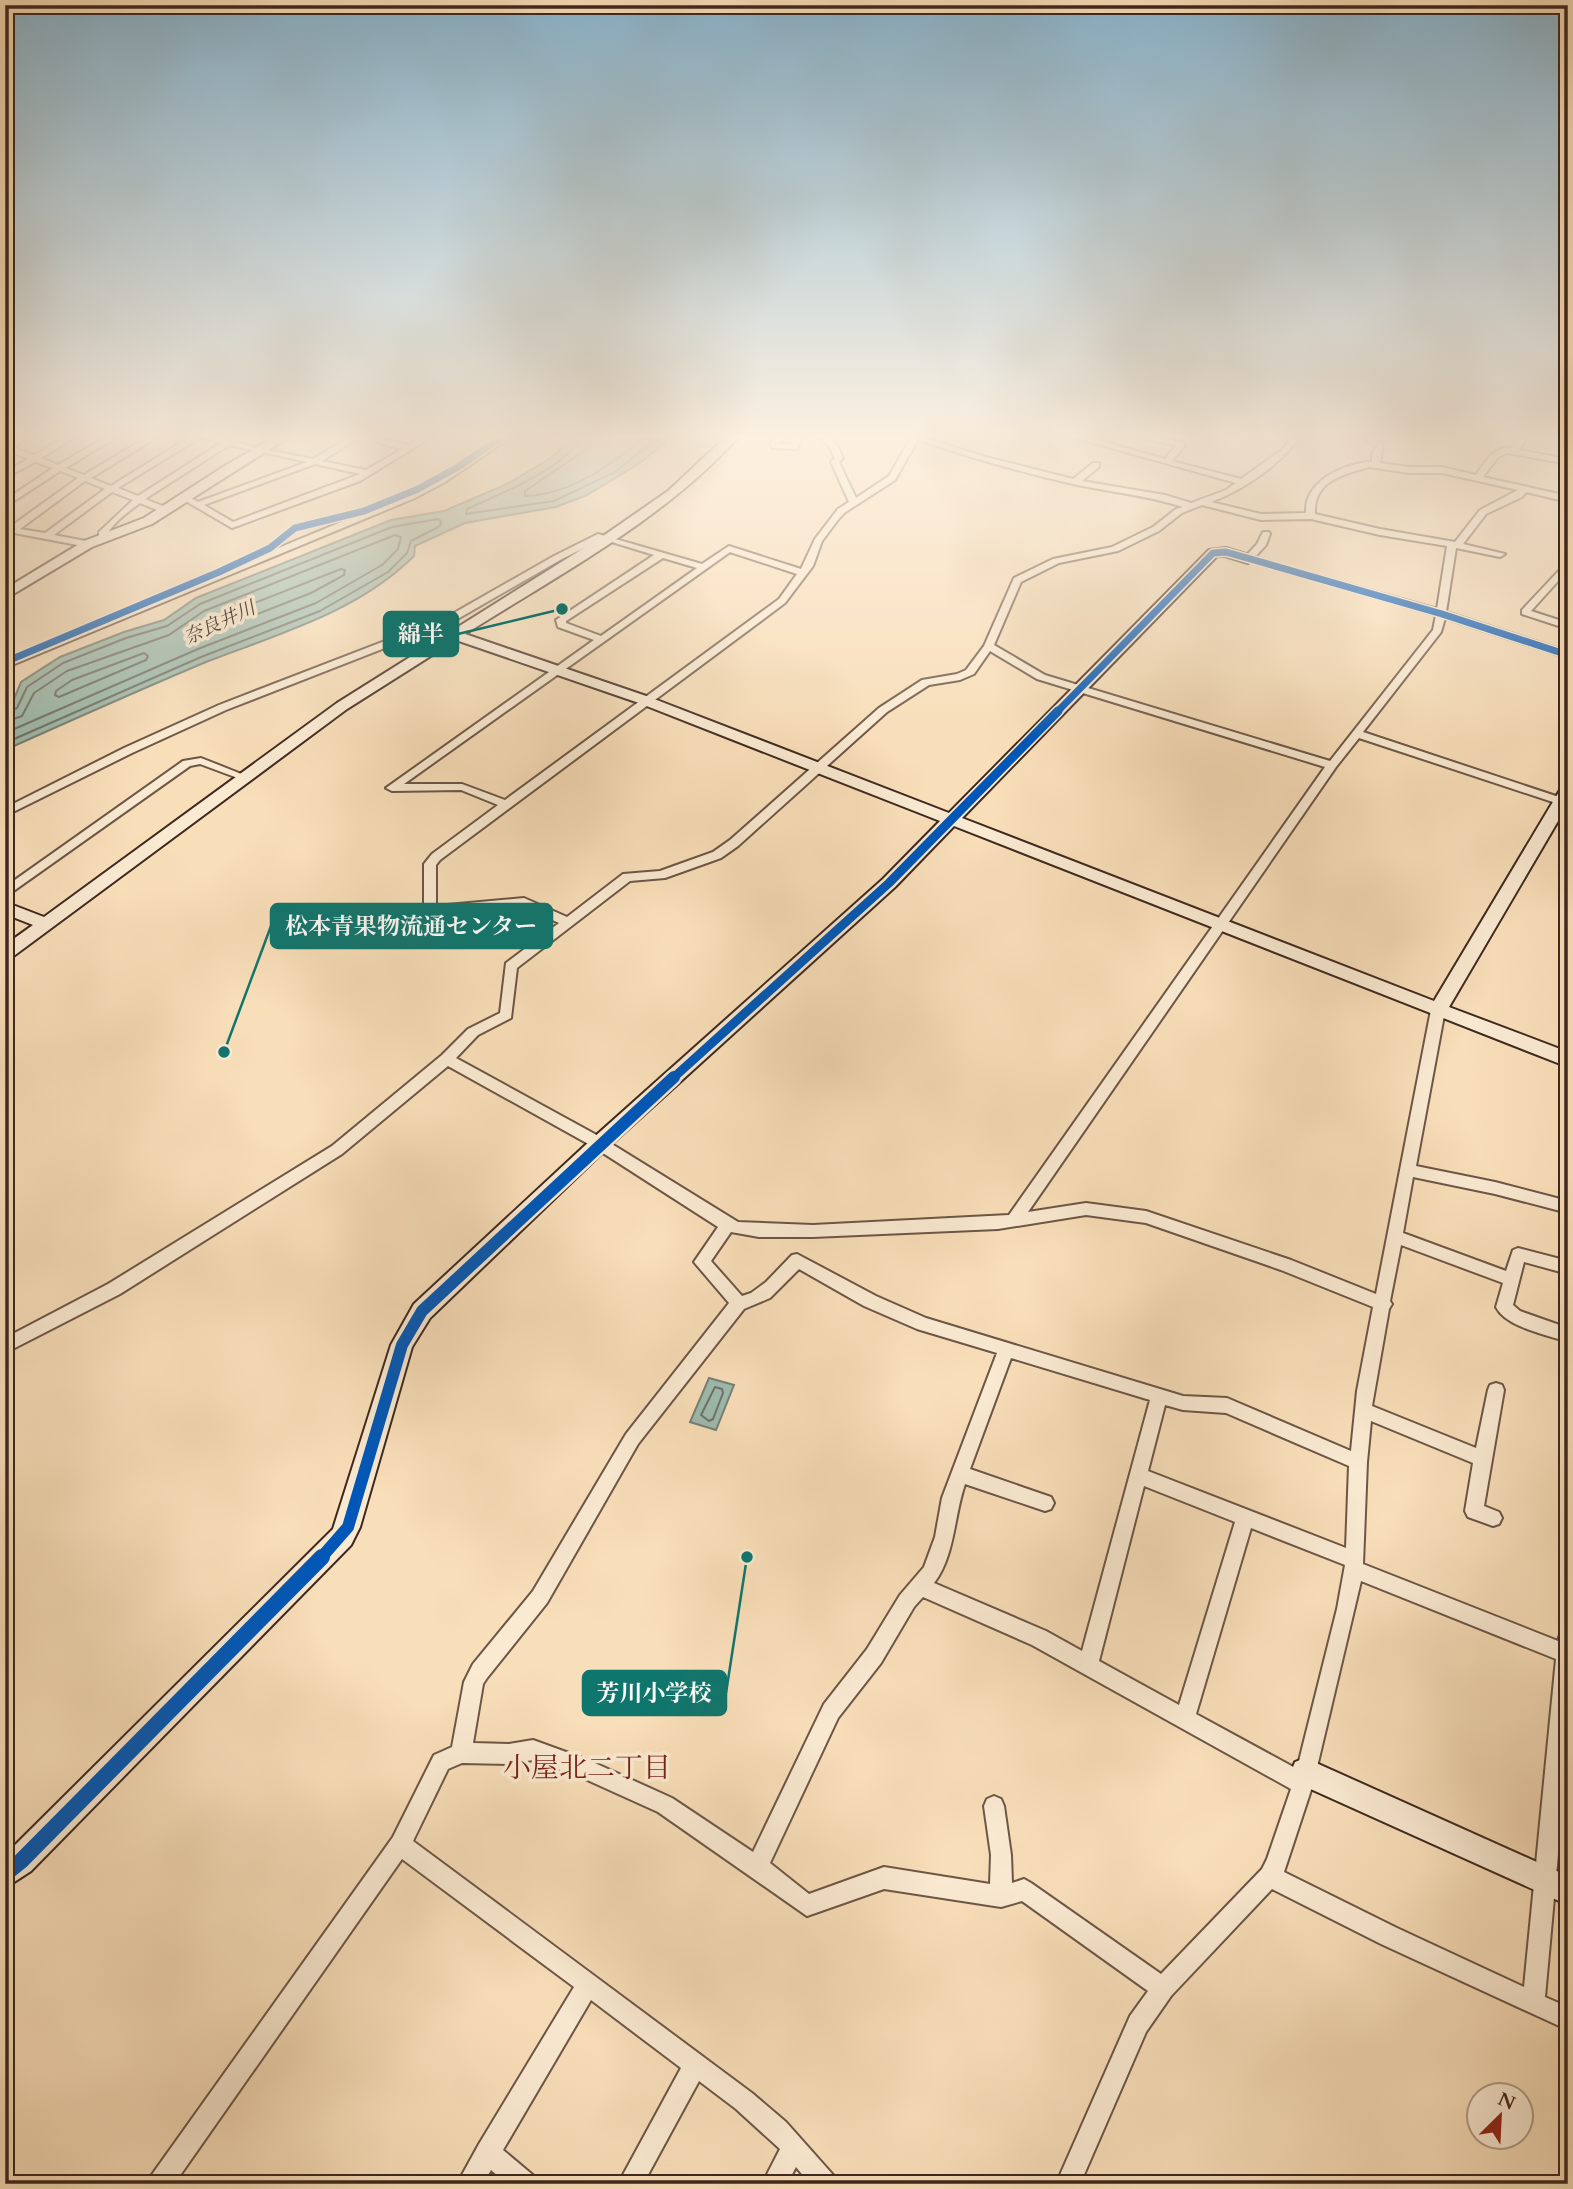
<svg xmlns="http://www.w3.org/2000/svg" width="1573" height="2189" font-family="Cardo,'Noto Serif JP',serif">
  <rect width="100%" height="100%" fill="#f8deb9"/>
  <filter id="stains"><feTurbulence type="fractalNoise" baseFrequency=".00286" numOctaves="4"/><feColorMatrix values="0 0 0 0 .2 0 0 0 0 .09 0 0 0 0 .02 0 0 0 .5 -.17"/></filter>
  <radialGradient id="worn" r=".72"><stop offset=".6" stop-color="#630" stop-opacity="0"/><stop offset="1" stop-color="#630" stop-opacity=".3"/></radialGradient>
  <g fill="#9dbcaf" stroke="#778175" stroke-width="2">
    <path d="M582 433H677L640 463 587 495 556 507 465 523 415 546 414 556C358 612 278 634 206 662 139 690 72 720 5 750V707L12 704 21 682 60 657 124 632 164 620 196 598 391 520 444 511 507 484 546 461Z"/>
    <path d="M709 1378 734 1385 716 1430 690 1422Z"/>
  </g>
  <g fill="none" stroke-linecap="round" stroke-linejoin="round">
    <g stroke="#6e7267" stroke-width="2">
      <path d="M585 433C567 468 502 493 467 509L466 514 554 501 615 472 664 433"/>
      <path d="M594 433 587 449 525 491V496C572 495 615 462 650 433"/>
      <path d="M341 569 345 570 344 575 311 593 196 638 191 637 192 633 209 621Z"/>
      <path d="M144 653 148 656 146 660 59 697 55 695 56 691 72 680Z"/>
      <path d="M5 713 17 708 27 687 63 663 126 638 167 626 200 604 392 527 438 519 441 521 440 526 411 541 407 553 388 572 320 611 201 657 5 743"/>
      <path d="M5 722 22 716 34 693 67 671 169 635 204 611 395 535 401 537 398 549 382 565 316 603 198 649 5 733"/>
      <path d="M715 1387 722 1389 723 1393 713 1419 709 1421 701 1415Z"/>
    </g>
    <defs>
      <g id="street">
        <path d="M25 433H36L13 447 34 455 72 433H82L41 458 58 465 113 433H123L66 468 84 475 154 433H164L91 478 111 486 193 435 191 433H205L257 448 313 459 356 433H366L322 461 366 470 402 449 379 443 369 433H378L385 439 408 445 428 433H438L360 481 232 528 179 497 186 495 198 502 307 462 229 445 145 499 168 508V512H162L140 503C128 512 109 525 105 540H99V532L133 500 112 492 54 535 91 542 93 544 88 547 14 533 5 538V527H10L78 478 60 471 5 507V500L53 468 35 462 5 478V472L28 459 5 450V445ZM201 437 221 443 138 496 118 488ZM315 464 360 474 233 522 204 505ZM85 481 105 489 45 533 20 529Z"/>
        <path d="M507 433H517L445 482 415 498 5 668V661L409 494 439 478Z"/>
        <path d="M781 433H799L803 436 797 449 772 448 770 443ZM788 435 794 437 791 444H778Z"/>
        <path d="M814 433H824L837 445 843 458 839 462 856 498 889 476 911 438 891 433H922L920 436 982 456 1073 479 1093 463H1099V467L1082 481 1165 495 1191 503 1226 490 1236 483 1058 433H1073L1165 459 1176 446 1122 433H1139L1184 443 1185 445 1172 461 1241 479 1282 450 1295 433H1303C1281 464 1246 489 1211 502L1261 514 1306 513C1304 481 1344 463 1372 462V454L1376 447 1357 433H1367L1383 444 1380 463 1409 467H1442L1476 475C1485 462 1494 446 1512 448 1519 436 1522 433 1537 433L1525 440 1519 450 1568 459V464L1508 453 1498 457 1483 477 1568 496V502L1526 492 1522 497 1486 514 1463 544 1505 554 1500 557 1456 548 1446 612 1568 652V658L1445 618 1441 632 1363 732 1568 800V807L1359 738 1336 767 1028 1212 1086 1203 1146 1211 1291 1260 1376 1294 1431 1010 1433 1007H1443L1445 1010 1416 1166 1495 1182 1568 1201V1213L1495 1194 1413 1177 1403 1233 1506 1271 1513 1250 1518 1248 1568 1261V1274L1524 1262 1513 1305 1520 1311 1568 1328V1342C1547 1335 1506 1327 1496 1307L1503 1283 1401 1245 1390 1301 1392 1304 1389 1309 1372 1406 1476 1448 1488 1390 1490 1385 1496 1383 1502 1385 1504 1390 1484 1506 1499 1512 1502 1518 1499 1524 1493 1526 1468 1517 1465 1511 1473 1463 1371 1421 1367 1462 1363 1564 1558 1641 1561 1631 1568 1629V1744L1545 1997 1568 2007V2030L1381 1944 1272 1889 1171 1996 1146 2032 1080 2184H1056L1130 2016 1148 1991 1022 1901 1001 1907 884 1889 807 1916 658 1812 585 1779 533 1760 509 1764 462 1763 448 1769 413 1841 752 2093 786 2122 834 2176 838 2184H810L796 2167 787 2184H762L780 2149 736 2109 699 2081 643 2184H618L681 2068 591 2000 503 2150 534 2176 538 2184H507L491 2170 483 2184H457L479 2144 574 1987 402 1859 174 2184H147L151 2176 393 1837 434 1755 452 1747 464 1682 473 1664 533 1591 626 1434 729 1303 694 1262 718 1227 592 1146 448 1066 342 1154 120 1294 5 1353V1338L108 1284 332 1146 442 1055 468 1029 500 1013 506 963 559 923 522 906 426 914 424 911V864L432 854 498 805 461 790 392 791 386 788 594 640 558 627 556 620 654 555 602 539 560 560 454 621 226 710 132 753 5 816V808L124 748 219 705 447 617 554 556 598 534 702 564 729 546 801 569 815 539 838 509 849 502 831 462 835 458 828 445ZM918 440C969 457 1020 472 1073 484 1109 492 1147 495 1183 507L1176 509 1153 527 1112 547 1053 559 1014 578 984 646 966 670 957 674 922 680 879 708 730 840 713 852 660 871 623 874 567 917 524 898 436 906V865L440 860 785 603 813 566 822 541 837 521 844 513 895 480ZM1369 467 1409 473H1442L1518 490 1480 510 1455 542 1380 529 1315 514C1313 481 1344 474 1369 467ZM1202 505 1261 520 1311 519 1380 535 1447 546 1437 609 1254 558 1266 545 1270 534 1269 532H1263L1257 544 1243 559 1436 615 1433 630 1330 761 1045 675 994 645 1021 582 1059 563 1118 551 1159 531 1182 513ZM730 552 797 574 779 599 505 800 462 784H404ZM663 558 697 568 601 636 566 623V621ZM990 651 1037 679 1325 767 1009 1215 813 1225 738 1222 602 1138 456 1058 478 1035 511 1018 517 968 630 881 665 878 721 858 738 846 887 712 929 685 960 680 974 674ZM1086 1215 1146 1223 1281 1270 1373 1307 1357 1391 1351 1451 1227 1398 1183 1396 926 1318 876 1296 797 1254 792 1255 766 1282 751 1293 742 1296 711 1261 731 1232 759 1237H813L998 1229ZM799 1269 864 1306 917 1329 997 1353 942 1498 935 1537 924 1567 900 1595 867 1649 824 1704 753 1852 672 1798 588 1760 533 1740 509 1744 473 1743 483 1684 487 1678 547 1603 638 1444 744 1309 770 1298ZM1011 1358 1150 1400 1082 1651 1046 1631 934 1583C955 1556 954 1515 965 1484L1045 1511 1051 1509 1054 1503 1051 1497 970 1469ZM1165 1405 1183 1410 1226 1413 1349 1466 1346 1548 1148 1471ZM1144 1486 1235 1522 1179 1705 1099 1661ZM1251 1528 1345 1565 1337 1609 1297 1769 1196 1714ZM1361 1581 1556 1659 1524 1987 1397 1928 1284 1872 1313 1784ZM923 1597 1032 1645 1291 1789 1267 1859 1262 1869 1161 1974 1031 1883 1024 1879 1012 1883 1011 1855 1004 1806 1001 1799 994 1796 987 1799 984 1806 991 1855 990 1884 884 1867 809 1894 770 1863 838 1718 881 1663 914 1607Z"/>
        <path d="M1568 561V570L1531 611 1568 623V629L1522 614V610Z"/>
        <path d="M201 758 249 777 243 780 200 764 190 766 5 897V887L183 761Z"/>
      </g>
      <g id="secondary">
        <path d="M281 433H295L152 524 92 547 5 599V589L84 541 144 518 223 467Z"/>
        <path d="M730 433H742C667 518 560 574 465 634L649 697 949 813 1209 550 1226 548 1252 556 1254 559 1248 563 1225 556H1217L962 818 1434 1001 1560 790 1568 785V804L1449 1007 1568 1052V1067L954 826 895 887 606 1149 430 1318 412 1347 360 1527 351 1545 31 1871 5 1888V1855L333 1529 391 1345 414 1304 592 1139 883 879 940 821 639 703 456 640 347 709 11 958 5 960V945L33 925 5 914V902L44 917 337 703 606 534 668 491Z"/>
        <path d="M1305 1758 1568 1876V1905L1295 1782 1291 1772 1295 1762Z"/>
      </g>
    </defs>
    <use href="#street" stroke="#6c5646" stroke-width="4"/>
    <use href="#secondary" stroke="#3e281f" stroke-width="4"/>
    <use href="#street" fill="#faead2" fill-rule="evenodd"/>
    <use href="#secondary" fill="#faead2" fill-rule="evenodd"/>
    <defs>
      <g id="cycleway-far3">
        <path d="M5 662 219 572 270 548 295 528 364 511 418 489 458 467 508 433"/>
        <path d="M1056 713 1213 553 1226 552 1442 614 1568 655"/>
      </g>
      <path id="cycleway-far2" d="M672 1079 889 883 1058 711"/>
      <path id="cycleway-far1" d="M320 1559 348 1527 402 1345 422 1311 674 1077"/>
      <path id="cycleway" d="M5 1874 21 1861 322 1557"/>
    </defs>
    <use href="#cycleway-far3" stroke="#faead2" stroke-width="10"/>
    <use href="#cycleway-far2" stroke="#faead2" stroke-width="12"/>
    <use href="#cycleway-far1" stroke="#faead2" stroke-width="17"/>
    <use href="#cycleway" stroke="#faead2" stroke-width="20"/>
    <use href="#cycleway-far3" stroke="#0057b8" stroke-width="7"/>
    <use href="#cycleway-far2" stroke="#0057b8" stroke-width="9"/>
    <use href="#cycleway-far1" stroke="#0057b8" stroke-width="12"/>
    <use href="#cycleway" stroke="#0057b8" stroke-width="16"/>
  </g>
  <linearGradient id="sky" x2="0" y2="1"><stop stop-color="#8ab7d1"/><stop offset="0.59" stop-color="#fcf0e0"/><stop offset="1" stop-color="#fcf0e0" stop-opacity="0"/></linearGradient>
  <rect width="1573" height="740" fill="url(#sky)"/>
  <g text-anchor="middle" stroke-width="7" stroke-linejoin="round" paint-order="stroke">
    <g font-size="19" font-style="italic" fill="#564d43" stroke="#faead2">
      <text transform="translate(219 622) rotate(-25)" y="7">奈良井川</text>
    </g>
    <g font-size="28" fill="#7a1f14" stroke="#faead2">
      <text x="587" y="1777">小屋北二丁目</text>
    </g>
  </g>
  <path fill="none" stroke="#0f766e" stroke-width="2.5" d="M562 609L458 634M224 1052L271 926M747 1557L726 1693"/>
  <g fill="#0f766e" stroke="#faead2" stroke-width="2.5">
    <circle cx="562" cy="609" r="7"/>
    <circle cx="224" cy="1052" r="7"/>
    <circle cx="747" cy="1557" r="7"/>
  </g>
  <g fill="#0f766e" stroke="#0f766e" stroke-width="2.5">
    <rect x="384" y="612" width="74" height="44" rx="7"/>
    <rect x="271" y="904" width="281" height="44" rx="7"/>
    <rect x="583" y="1671" width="143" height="44" rx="7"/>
  </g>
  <g font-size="23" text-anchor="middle" font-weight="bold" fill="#fff">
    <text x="421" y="642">綿半</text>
    <text x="411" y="934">松本青果物流通センター</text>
    <text x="654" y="1701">芳川小学校</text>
  </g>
  <rect width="1573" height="2189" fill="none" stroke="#f8deb9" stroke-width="28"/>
  <rect x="7" y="7" width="1559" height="2175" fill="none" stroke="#3e281f" stroke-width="3.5"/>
  <rect x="14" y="14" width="1545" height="2161" fill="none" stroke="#3e281f" stroke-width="2"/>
  <g transform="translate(1500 2116) rotate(24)"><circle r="33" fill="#faead2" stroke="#af9c8a" stroke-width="2"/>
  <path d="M0-5L12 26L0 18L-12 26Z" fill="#8f2418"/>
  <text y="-10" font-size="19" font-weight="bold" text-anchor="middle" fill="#3e281f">N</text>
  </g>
  <rect width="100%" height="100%" filter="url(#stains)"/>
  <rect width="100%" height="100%" fill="url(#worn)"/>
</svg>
